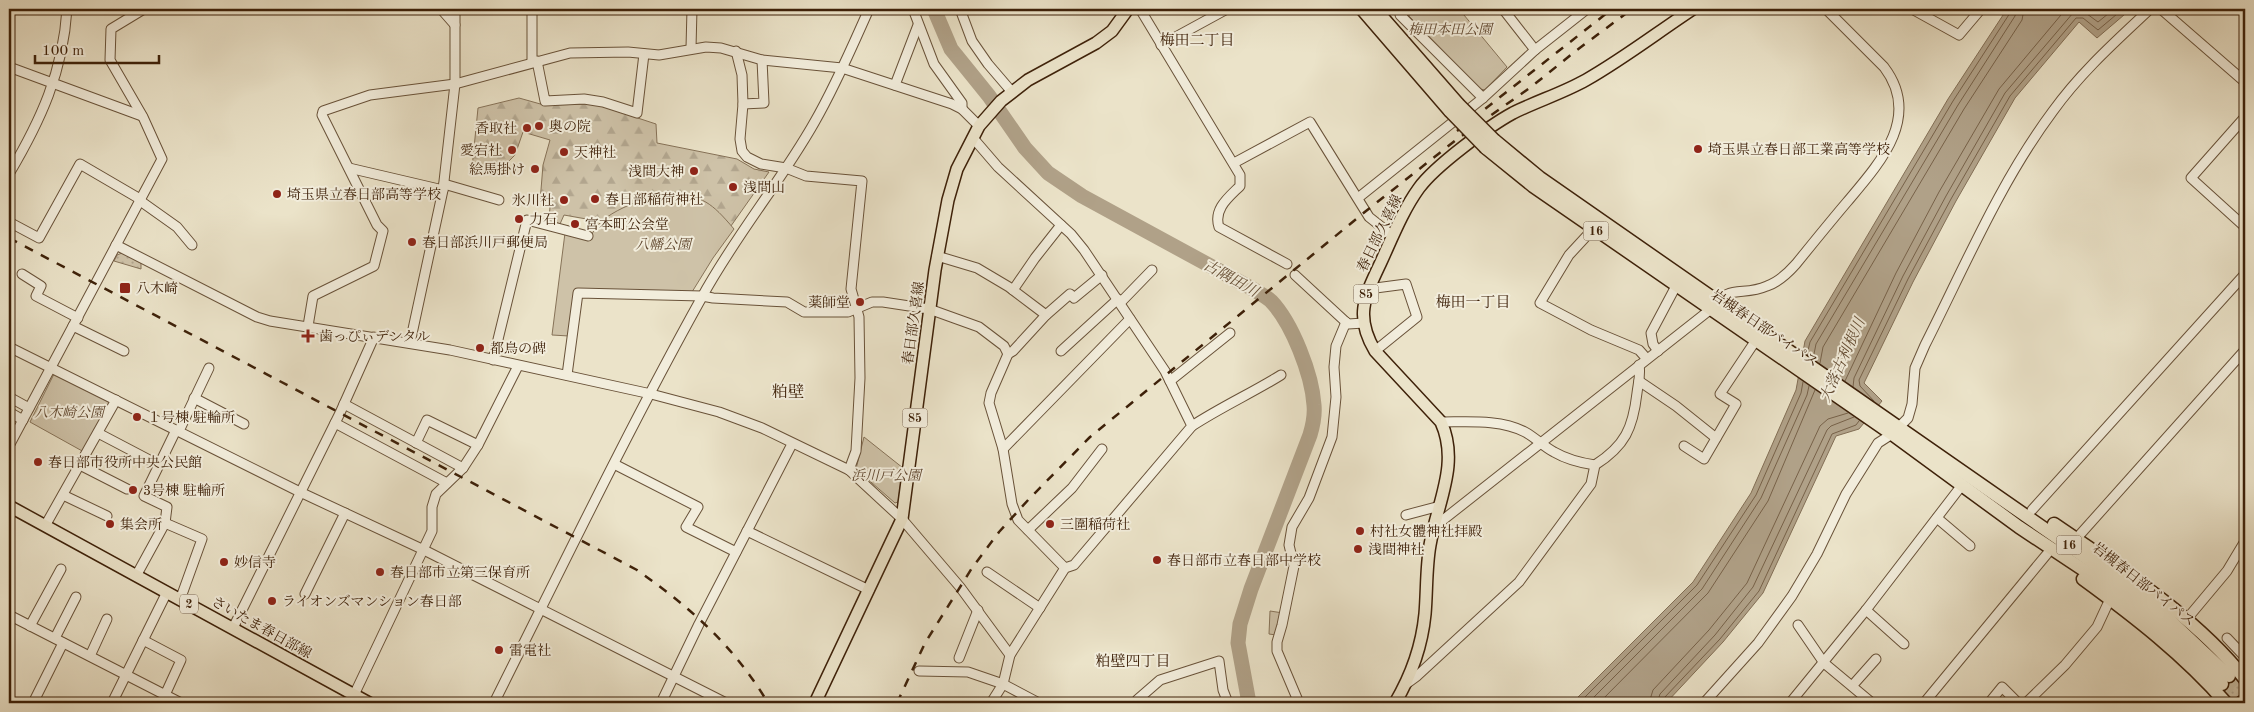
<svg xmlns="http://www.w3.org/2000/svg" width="2254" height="712" font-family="'Old Standard TT','Noto Serif JP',serif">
  <defs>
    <pattern id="grass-dots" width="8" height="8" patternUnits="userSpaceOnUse" patternTransform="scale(1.25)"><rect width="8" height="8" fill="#cec2a8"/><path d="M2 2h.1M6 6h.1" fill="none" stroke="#b2a68f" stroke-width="1.8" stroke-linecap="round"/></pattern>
    <pattern id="forest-firs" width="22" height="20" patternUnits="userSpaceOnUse" patternTransform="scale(1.25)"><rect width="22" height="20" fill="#cec2a8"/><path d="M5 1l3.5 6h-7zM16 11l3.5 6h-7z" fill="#b2a68f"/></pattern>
  </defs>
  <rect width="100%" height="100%" fill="#ebe3c9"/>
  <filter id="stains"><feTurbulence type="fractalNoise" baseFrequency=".004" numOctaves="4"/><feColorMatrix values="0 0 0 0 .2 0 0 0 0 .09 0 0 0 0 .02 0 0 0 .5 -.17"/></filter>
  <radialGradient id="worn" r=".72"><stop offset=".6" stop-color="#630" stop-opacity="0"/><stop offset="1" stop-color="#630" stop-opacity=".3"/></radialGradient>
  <g fill="url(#grass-dots)" stroke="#867258">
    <path d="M122 253 141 263V269L114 261 117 255Z"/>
    <path d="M2234 675 2244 686V695L2239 700 2230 699 2219 689Z"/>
  </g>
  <path fill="url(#forest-firs)" stroke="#867258" d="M519 98 544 105 595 104 656 124 657 143 737 159 754 169 769 172 726 233 595 235 592 220 564 215 560 224 549 220 550 207 540 202 543 165 550 140 523 132 515 155 503 167 494 165 490 174 472 168 478 108Z"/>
  <g fill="#cec2a8" stroke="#867258">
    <path d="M1414 9H1459L1507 67 1485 90 1480 89 1409 16 1410 12Z"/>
    <path d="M668 191C704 197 711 202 734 229L713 258 692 292 576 291 569 336 552 335 565 233 590 239C598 211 644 200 668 191Z"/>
    <path d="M54 374 110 401 111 404 84 452 30 422Z"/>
    <path d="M864 437 903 468 898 502 895 503 856 469Z"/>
    <path d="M1270 611 1283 613 1276 635 1269 634Z"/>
  </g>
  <path fill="#b0a188" stroke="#826e55" d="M2007 9H2131L2097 38 2079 22 2015 98 1956 201 1913 282 1864 383 1882 401 1859 429 1836 436 1763 593 1723 642 1666 703H1572L1693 582 1751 493 1796 390 1805 341 1948 99Z"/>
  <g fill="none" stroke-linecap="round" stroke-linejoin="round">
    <g stroke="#776148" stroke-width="1">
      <path d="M1807 355 1810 342 1953 101 2010 13 2011 9"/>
      <path d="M1813 359 1816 344 1958 105 2015 16 2017 9"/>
      <path d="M1820 363 1823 347 1964 109 2022 20 2024 9"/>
      <path d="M1845 381 1896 273 1939 192 1999 89 2066 9"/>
      <path d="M1853 387 1854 378 1903 276 1946 196 2005 93 2073 13 2083 11 2098 22 2114 9"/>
      <path d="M1874 401 1860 386 1859 380 1908 279 1951 199 2010 96 2076 18H2083L2098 30 2123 9"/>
      <path d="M1579 703 1697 585 1756 495 1801 393 1803 382"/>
      <path d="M1588 703 1702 589 1761 498 1807 395 1809 386"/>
      <path d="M1599 703 1708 593 1768 501 1815 390"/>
      <path d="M1649 703 1653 690 1709 630 1747 583 1820 426 1828 419 1848 413"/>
      <path d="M1657 703 1660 694 1715 635 1753 587 1827 430 1831 426 1854 417"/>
      <path d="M1663 703 1664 698 1720 639 1759 591 1832 434 1856 425 1859 421"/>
    </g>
    <path stroke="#b0a188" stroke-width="15" d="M934 9 951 49 989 96 1025 148 1048 173 1082 196 1251 288C1257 292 1266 296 1271 301 1292 323 1312 374 1314 405 1315 415 1313 425 1310 435L1251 589 1240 624 1238 643 1249 703"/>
    <g stroke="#c8bca3" stroke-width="12" stroke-dasharray="12 6" stroke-linecap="butt">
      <path d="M2229 676 2245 695"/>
      <path d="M2222 684 2238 703"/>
    </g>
    <defs>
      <g id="minor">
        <path d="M441 9 455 25"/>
        <path d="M913 9 934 64 962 103V109"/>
        <path d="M960 9 972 41 988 64 1012 92"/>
        <path d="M1140 9 1240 175V186C1229 197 1213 209 1219 227L1287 264"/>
        <path d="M1408 9 1400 15 1483 98"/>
        <path d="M1503 9 1535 50"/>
        <path d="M1912 9 1959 35 1981 9"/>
        <path d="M2161 9 2245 82"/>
        <path d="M1161 45 1227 9"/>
        <path d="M691 48 692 9"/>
        <path d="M736 51 742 75 743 104 740 139 742 151 747 157 761 164 786 168 806 176 862 181 851 289 859 317 860 378 856 451 849 470"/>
        <path d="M537 61 545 101 584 99 603 102 637 113 644 54"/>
        <path d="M532 62V9"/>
        <path d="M9 67 142 116"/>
        <path d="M895 85 918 25"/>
        <path d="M743 104 764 103 762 60"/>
        <path d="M2245 117 2191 178 2245 227"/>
        <path d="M973 138 998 167 1071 234 1084 250 1165 371 1192 426 1074 565 1065 568 1010 655 1003 684 991 703"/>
        <path d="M1234 163 1310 122 1369 217 1393 236"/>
        <path d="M349 168 443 190"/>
        <path d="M9 174C41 120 63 72 67 9"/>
        <path d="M444 184 499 200"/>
        <path d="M1358 198 1483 98 1535 50 1587 9"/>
        <path d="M139 200 177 227 192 245"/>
        <path d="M9 222 39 238 80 164 140 199"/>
        <path d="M1593 229 1569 255 1540 303 1591 330 1639 350 1647 359"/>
        <path d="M116 245 257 317 270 321 450 350 651 394 719 412 762 428 849 470 902 519 960 587 1010 655"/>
        <path d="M937 256 977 268 1009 287 1046 315"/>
        <path d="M22 274 41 286 36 296 78 318"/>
        <path d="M1295 275 1348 324 1364 323"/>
        <path d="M1368 289 1406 284 1417 317 1375 351"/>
        <path d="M1013 290 1035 258 1061 225"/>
        <path d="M1120 303 1152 270"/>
        <path d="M73 326 124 351"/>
        <path d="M308 326 313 296 374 266 383 231 377 225 322 115 323 111 370 95 455 84 570 53 628 52 659 55 706 47 721 48 762 60 842 68 952 104 962 109 979 126"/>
        <path d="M410 343 443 190 455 84V9"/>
        <path d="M9 347 300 492 424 550 726 703"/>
        <path d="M1061 351 1118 299"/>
        <path d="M1658 351 1653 344 1651 333 1676 286"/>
        <path d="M493 360 527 220 588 236"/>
        <path d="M567 375 578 293 702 296 713 298 787 302 804 312H848L872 302H883L929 309 979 327 1004 346 1008 354"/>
        <path d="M1170 381 1230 333"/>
        <path d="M1639 381 1676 406 1716 438"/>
        <path d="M9 397 29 408"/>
        <path d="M194 398 244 424"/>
        <path d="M344 404 463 468"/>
        <path d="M9 412 23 420"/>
        <path d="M1441 422C1468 422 1501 419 1525 432 1536 438 1544 447 1554 452 1566 459 1581 463 1595 465 1625 446 1633 428 1637 393 1638 384 1641 374 1639 365"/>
        <path d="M335 423 447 483"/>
        <path d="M1192 426C1221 407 1252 393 1281 375"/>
        <path d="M179 431 209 368"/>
        <path d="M98 433 159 465"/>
        <path d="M416 443 427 420 478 445"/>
        <path d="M9 446 162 159 143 117 110 60 111 29 144 9"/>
        <path d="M1684 446 1704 459 1736 404 1720 394 1756 340"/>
        <path d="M1003 449 1130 319"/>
        <path d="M614 464 698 507 686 527 736 552"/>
        <path d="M80 465 127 489"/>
        <path d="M63 495 107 516"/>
        <path d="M2032 510 2245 274"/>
        <path d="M1406 515 1440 506"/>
        <path d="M1937 518 1970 546"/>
        <path d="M165 523 202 539 180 600"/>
        <path d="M45 526 116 400"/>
        <path d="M1434 527 1711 309C1729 283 1742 297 1767 286 1779 282 1788 273 1796 264 1813 243 1830 222 1847 202 1880 163 1922 117 1884 67L1826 9"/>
        <path d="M1028 530 1072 488 1102 449"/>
        <path d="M747 531 869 590"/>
        <path d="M2076 539 2245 350"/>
        <path d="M1065 568 1018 520 1012 504 1003 449 989 403 991 393 1008 354 1013 351 1046 315 1070 294 1074 298 1102 275"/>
        <path d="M987 572 1040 608"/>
        <path d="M136 576 165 523 167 507 144 496 176 430"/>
        <path d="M305 594 345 513"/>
        <path d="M1866 610 1904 644"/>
        <path d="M9 615 181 703"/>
        <path d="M2186 620 2227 571 2245 541"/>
        <path d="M1798 625 1824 663 1872 703"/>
        <path d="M30 626 61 569"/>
        <path d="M233 628 340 413 374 337"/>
        <path d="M55 638 76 597"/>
        <path d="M2227 638 2245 657"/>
        <path d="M143 640 181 660 165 695"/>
        <path d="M90 656 107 619"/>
        <path d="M959 658 978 610"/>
        <path d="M919 671 968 672 1003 684 1039 703"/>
        <path d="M1406 684 1417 676 1519 582 1591 484 1595 465"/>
        <path d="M1852 686 1876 659"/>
        <path d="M354 695 432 531V507L436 494 463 468 478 445 518 366"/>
        <path d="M33 703 63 643"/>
        <path d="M112 703 167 592"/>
        <path d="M494 703C562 567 628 430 702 297 735 236 780 183 814 123 835 87 852 47 869 9"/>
        <path d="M661 703 699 624 792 444"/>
        <path d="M1140 703 1137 700 1160 680 1219 661 1223 690 1228 703"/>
        <path d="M1299 703 1277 651V642L1282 625 1294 566 1289 545 1292 527 1309 498 1332 437 1336 397 1334 367 1336 346 1346 322"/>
        <path d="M1704 703 1758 643 1792 596 1817 554 1846 494 1878 443 1892 434 1908 418 1912 404 1915 368 1925 345C1965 266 2000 182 2053 111 2081 72 2116 41 2150 9"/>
        <path d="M1790 703 1866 610 1962 485"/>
        <path d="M1924 703 2047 554"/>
        <path d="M1989 703 2002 687 2018 703"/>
        <path d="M2026 703 2065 665 2097 627 2110 599"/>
      </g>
      <g id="major">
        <path d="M9 506 369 703"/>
        <path d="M815 703 902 519 935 270 948 200 957 169 979 126 1001 101 1028 80 1096 43 1112 31 1128 9"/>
        <path d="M1395 703C1411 676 1422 645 1425 614 1427 591 1426 567 1430 545 1437 503 1460 464 1441 422L1375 351C1354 316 1365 296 1381 262 1392 238 1403 210 1419 188 1435 166 1489 126 1513 113 1537 101 1563 93 1586 80 1623 59 1658 32 1693 9"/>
      </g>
      <g id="highway">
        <path d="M1362 9 1450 111"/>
        <path d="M1375 9 1458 104"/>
        <path d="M1494 140 1540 178 2085 557 2160 611 2229 676"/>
        <path d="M1486 148 1533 186 1892 434 2019 527 2120 594 2160 625 2222 684"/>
        <path d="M2054 524C2121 570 2194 615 2245 679"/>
        <path d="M2083 579C2135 617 2184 655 2226 703"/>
        <path d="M2241 703 2245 700"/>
      </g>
    </defs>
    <use href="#minor" stroke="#695239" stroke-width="11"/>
    <use href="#major" stroke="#3e2109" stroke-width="14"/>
    <use href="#highway" stroke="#3e2109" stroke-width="15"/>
    <use href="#minor" stroke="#f2eddc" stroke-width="9"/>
    <use href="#major" stroke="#ebe3c9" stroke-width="11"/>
    <use href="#highway" stroke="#ebe3c9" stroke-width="12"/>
    <g stroke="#3e2109" stroke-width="2.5" stroke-dasharray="9 9" stroke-linecap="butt">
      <path d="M1457 131 1612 9"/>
      <path d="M9 238 637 570C691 608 734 646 768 703"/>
      <path d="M897 703 925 643 972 568 999 532 1029 499 1090 437 1366 211 1456 140 1531 87 1577 50 1632 9"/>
    </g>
    <defs>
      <g id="highway-bridge">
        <path d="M1458 104 1494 140"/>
        <path d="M1450 111 1486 148"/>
      </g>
    </defs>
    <use href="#highway-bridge" stroke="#3e2109" stroke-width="15" stroke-linecap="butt"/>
    <use href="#highway-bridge" stroke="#ebe3c9" stroke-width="12"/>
  </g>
  <g fill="#8f2418" stroke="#f2eddc" stroke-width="2">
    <circle cx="539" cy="126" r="5"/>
    <circle cx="527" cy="128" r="5"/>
    <circle cx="1698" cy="149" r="5"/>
    <circle cx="512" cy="150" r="5"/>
    <circle cx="564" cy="152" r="5"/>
    <circle cx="535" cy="169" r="5"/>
    <circle cx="694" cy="171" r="5"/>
    <circle cx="733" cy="187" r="5"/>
    <circle cx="277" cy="194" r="5"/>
    <circle cx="595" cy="199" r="5"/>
    <circle cx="564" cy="200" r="5"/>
    <circle cx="519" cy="219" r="5"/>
    <circle cx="575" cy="224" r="5"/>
    <circle cx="412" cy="242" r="5"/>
    <rect x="119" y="282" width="12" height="12" rx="2.5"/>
    <circle cx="860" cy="302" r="5"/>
    <path d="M305.5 328.5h5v5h5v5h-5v5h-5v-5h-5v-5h5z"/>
    <circle cx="480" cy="348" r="5"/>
    <circle cx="137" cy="417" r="5"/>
    <circle cx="38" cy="462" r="5"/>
    <circle cx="133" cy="490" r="5"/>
    <circle cx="110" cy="524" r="5"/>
    <circle cx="1050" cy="524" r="5"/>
    <circle cx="1360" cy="531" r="5"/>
    <circle cx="1358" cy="549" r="5"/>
    <circle cx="1157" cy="560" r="5"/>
    <circle cx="224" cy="562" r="5"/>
    <circle cx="380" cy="572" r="5"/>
    <circle cx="272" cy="601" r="5"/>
    <circle cx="499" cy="650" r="5"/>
  </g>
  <g text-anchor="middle" stroke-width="4" stroke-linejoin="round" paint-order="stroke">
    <g fill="#f2eddc" stroke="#745e48" stroke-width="1">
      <rect x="1583.5" y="221.5" width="25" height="19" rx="4"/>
      <rect x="1353.5" y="284.5" width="25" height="19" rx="4"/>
      <rect x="902.5" y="408.5" width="25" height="19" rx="4"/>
      <rect x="2056.5" y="535.5" width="25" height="19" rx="4"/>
      <rect x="180" y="594.5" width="18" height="19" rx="4"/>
    </g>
    <g font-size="12" font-weight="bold" fill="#3e2109">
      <text x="1596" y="235">16</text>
      <text x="1366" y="298">85</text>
      <text x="915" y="422">85</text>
      <text x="2069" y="549">16</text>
      <text x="189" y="608">2</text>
    </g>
    <g font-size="14" font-style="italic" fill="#624931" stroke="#f2eddc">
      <text x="1450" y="34">梅田本田公園</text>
      <text x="663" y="249">八幡公園</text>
      <text x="69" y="417">八木崎公園</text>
      <text x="886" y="480">浜川戸公園</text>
    </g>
    <g font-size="14" fill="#3e2109" stroke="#f2eddc" text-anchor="start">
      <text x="549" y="131">奥の院</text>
      <text x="517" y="133" text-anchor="end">香取社</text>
      <text x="1708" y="154">埼玉県立春日部工業高等学校</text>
      <text x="502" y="155" text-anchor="end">愛宕社</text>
      <text x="574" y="157">天神社</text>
      <text x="525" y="174" text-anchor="end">絵馬掛け</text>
      <text x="684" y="176" text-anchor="end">浅間大神</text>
      <text x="743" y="192">浅間山</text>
      <text x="287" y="199">埼玉県立春日部高等学校</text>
      <text x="605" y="204">春日部稲荷神社</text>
      <text x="554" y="205" text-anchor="end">氷川社</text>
      <text x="529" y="224">力石</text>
      <text x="585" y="229">宮本町公会堂</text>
      <text x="422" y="247">春日部浜川戸郵便局</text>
      <text x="136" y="293">八木崎</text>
      <text x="850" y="307" text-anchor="end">薬師堂</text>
      <text x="319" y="341">歯っぴぃデンタル</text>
      <text x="490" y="353">都鳥の碑</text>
      <text x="147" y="422">１号棟 駐輪所</text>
      <text x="48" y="467">春日部市役所中央公民館</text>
      <text x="143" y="495">3号棟 駐輪所</text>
      <text x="120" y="529">集会所</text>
      <text x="1060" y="529">三圍稲荷社</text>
      <text x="1370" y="536">村社女體神社拝殿</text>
      <text x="1368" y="554">浅間神社</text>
      <text x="1167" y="565">春日部市立春日部中学校</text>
      <text x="234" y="567">妙信寺</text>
      <text x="390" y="577">春日部市立第三保育所</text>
      <text x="282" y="606">ライオンズマンション春日部</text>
      <text x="509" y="655">雷電社</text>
    </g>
    <g font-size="14" fill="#3e2109" stroke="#f2eddc">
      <text transform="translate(1379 233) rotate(-64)" y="5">春日部久喜線</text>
      <text transform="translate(913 323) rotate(-82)" y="5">春日部久喜線</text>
      <text transform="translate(1765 328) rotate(34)" y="5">岩槻春日部バイパス</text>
      <text transform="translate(2144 584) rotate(38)" y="5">岩槻春日部バイパス</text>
      <text transform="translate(262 627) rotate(29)" y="5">さいたま春日部線</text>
    </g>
    <g font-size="15" fill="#3e2109" stroke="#f2eddc">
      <text x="1197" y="45">梅田二丁目</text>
      <text x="1473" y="307">梅田一丁目</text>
      <text x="1133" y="666">粕壁四丁目</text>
    </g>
    <g font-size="15" font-style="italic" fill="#664e35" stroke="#f2eddc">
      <text transform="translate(1231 278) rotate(29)" y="5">古隅田川</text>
      <text transform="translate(1842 360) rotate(-66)" y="5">大落古利根川</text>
    </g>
    <g font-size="16" fill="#3e2109" stroke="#f2eddc">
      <text x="788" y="397">粕壁</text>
    </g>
  </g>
  <rect width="2254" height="712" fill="none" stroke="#ebe3c9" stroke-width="30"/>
  <rect x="10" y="10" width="2234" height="692" fill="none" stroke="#3e2109" stroke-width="2.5"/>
  <rect x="15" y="15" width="2224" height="682" fill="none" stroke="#3e2109"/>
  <path d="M35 55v8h124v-8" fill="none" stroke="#3e2109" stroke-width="2.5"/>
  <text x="42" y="55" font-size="15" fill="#3e2109" stroke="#f2eddc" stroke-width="4" paint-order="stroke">100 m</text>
  <rect width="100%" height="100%" filter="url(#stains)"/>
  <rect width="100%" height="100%" fill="url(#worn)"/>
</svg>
